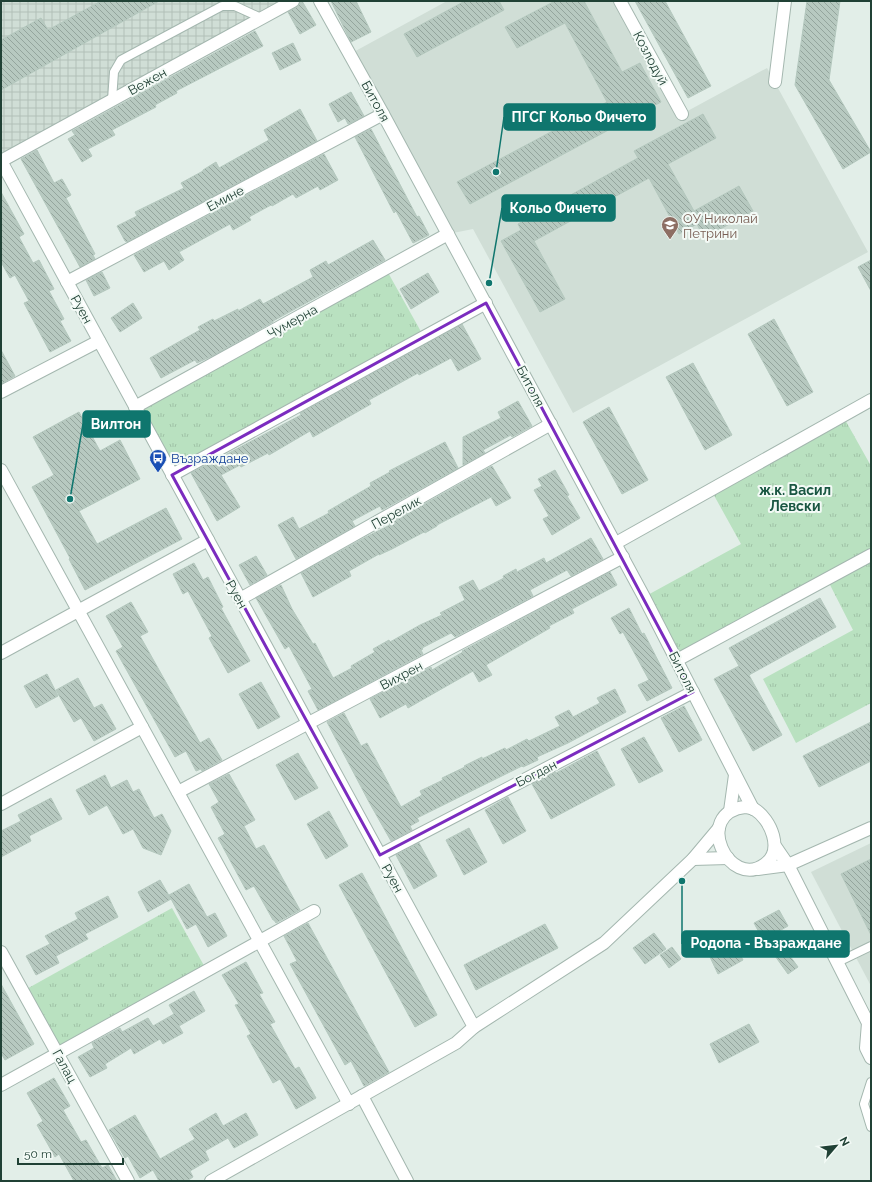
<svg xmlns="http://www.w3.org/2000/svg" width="872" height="1182" font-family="Raleway,sans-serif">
  <defs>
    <pattern id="industrial-grid" width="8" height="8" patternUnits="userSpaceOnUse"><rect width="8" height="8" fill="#d0ded6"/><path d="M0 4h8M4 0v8" fill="none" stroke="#b2c0b8"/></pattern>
    <pattern id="grass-tufts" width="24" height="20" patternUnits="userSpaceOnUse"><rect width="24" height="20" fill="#b9e1c0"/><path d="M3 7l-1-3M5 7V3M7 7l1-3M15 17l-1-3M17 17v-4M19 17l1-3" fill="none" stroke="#9fc2a6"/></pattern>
    <pattern id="building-back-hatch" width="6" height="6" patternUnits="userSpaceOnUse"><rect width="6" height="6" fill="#b7c9c0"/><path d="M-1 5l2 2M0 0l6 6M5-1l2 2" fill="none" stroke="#94a59d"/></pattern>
  </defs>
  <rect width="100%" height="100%" fill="#e2eee8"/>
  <g fill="#d0ded6">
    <path d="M447 1H620L682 114 767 68 868 252 573 413 473 229 448 234 350 54Z"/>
    <path d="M871 843V986L811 872Z"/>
  </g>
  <path fill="url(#industrial-grid)" d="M1 1H293L1 161Z"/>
  <g fill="url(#grass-tufts)">
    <path d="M386 269 424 337 172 475 135 407Z"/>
    <path d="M843 416 871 466V703L796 743 763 679 853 630 827 579 677 660 644 597 741 544 711 490Z"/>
    <path d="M172 908 207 971 57 1053 23 991Z"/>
  </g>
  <g fill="url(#building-back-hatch)" stroke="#b4c8be">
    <path d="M101 1H159L1 90V40L41 18 48 30Z"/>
    <path d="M300 1H302L316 25 300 34 288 12 297 7Z"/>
    <path d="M331 1H356L371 32 351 42Z"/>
    <path d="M465 1H499L504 10 417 57 404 34Z"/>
    <path d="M555 1H584L622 72 640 63 661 102 470 204 457 182 607 102 565 23 517 48 505 27Z"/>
    <path d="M635 1H665L711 86 688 98Z"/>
    <path d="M807 1H840L829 80 871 152 843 169 795 85Z"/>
    <path d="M255 31 263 46 176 91 177 93 155 105 156 107 112 130 115 135 88 149 92 156 82 162 68 139 75 135 72 131Z"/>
    <path d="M293 43 301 60 280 70 272 53Z"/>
    <path d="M351 92 364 116 348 124 345 118 338 122 329 104Z"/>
    <path d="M300 109 317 141 127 242 125 241 117 226 137 216 135 212 184 188 181 183 203 171V170L216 162 219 168 269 140 264 130Z"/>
    <path d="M703 114 716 138 668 164 694 211 739 186 753 211 704 238 697 224 679 234 649 178 534 241 565 299 540 312 501 241 521 230 518 224 638 158 634 151Z"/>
    <path d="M371 129 417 217 419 216 429 235 413 243 396 211 394 213 355 137Z"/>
    <path d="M37 150 54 183 62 179 71 195 66 198 95 254 93 255 95 259 80 267 21 159Z"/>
    <path d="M324 154 338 180 320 190 318 186 296 198 293 194 272 206 271 205 249 217 251 220 233 230 230 224 179 252 184 260 169 270 164 261 144 272 134 255Z"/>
    <path d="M1 192 24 234 19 237 33 263 39 260 54 289 49 291 64 319 60 321 71 341 50 352 24 303 29 301 15 275 10 278 1 262Z"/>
    <path d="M373 240 385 260 273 321V322L214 355 197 363 195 360 161 378 150 358 200 330 198 327 213 319 214 321 238 309V311L260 299 263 304 313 277 310 270 326 261 328 265Z"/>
    <path d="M871 260V291L858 267Z"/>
    <path d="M102 272 110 288 94 296 86 280Z"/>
    <path d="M428 273 439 292 411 309 400 289Z"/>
    <path d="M133 303 142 318 120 332 111 318Z"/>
    <path d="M774 319 813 392 787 406 748 334Z"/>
    <path d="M462 324 481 359 458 371 451 358 419 375 418 373 369 400 371 404 313 437 310 431 269 455 268 453 241 467 240 465 221 475 240 507 217 521 191 473 301 415 300 413Z"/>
    <path d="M1 350 15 376 1 384Z"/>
    <path d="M693 363 732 435 705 450 666 377Z"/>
    <path d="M518 401 532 426 512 437 511 435 483 450 485 453 463 465V437L501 418 498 412Z"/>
    <path d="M609 407 648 480 622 494 583 422Z"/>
    <path d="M79 412 100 451 120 440 140 479 79 511 97 544 166 508 182 539 85 590 69 559 70 558 32 487 54 475 33 437Z"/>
    <path d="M445 442 458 468 382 510 380 506 352 521 355 526 296 559 278 525 293 517 299 529 329 513 328 511 371 486 370 483 390 472 389 471Z"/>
    <path d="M492 466 511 498 496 506 491 497 437 525V526L425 533 424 532 392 549 379 555V554L349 571 351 576 313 597 301 573 366 537 390 525 389 524Z"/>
    <path d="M555 470 569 495 567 496 580 518 552 535 543 519 549 516 534 490 542 486 538 479Z"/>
    <path d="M591 538 603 559 571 576 567 570 530 590 533 596 455 637 451 633 422 648 423 649 421 650 423 654 318 710 308 691 312 689 289 646 285 649 256 598 281 585 292 609 313 644 315 643 333 678 352 668 351 666 375 652 373 649 389 640 390 642 420 625 442 615 440 613 465 600 459 587 473 580 479 591 504 578 503 576 516 569 517 572 544 558 546 563Z"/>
    <path d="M256 556 267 575 250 585 239 565Z"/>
    <path d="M194 563 203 580 208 577 223 607 221 608 250 661 228 673 209 638 212 636 188 591 183 594 173 574Z"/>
    <path d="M610 572 617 585 572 609 574 613 549 626 550 628 486 665 492 675 479 682 473 671 408 708 406 704 380 718 370 699 431 667 432 670 463 652 462 651Z"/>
    <path d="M820 598 836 627 749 675 782 735 753 751 714 679 739 666 729 648Z"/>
    <path d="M131 602 148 632 140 636 200 743 209 738 222 760 202 771 201 769 196 771 186 751 175 757 116 651 123 647 106 616Z"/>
    <path d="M629 608 642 634 644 633 672 688 647 701 638 685 649 680 623 632 620 634 611 618Z"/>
    <path d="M47 674 58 696 36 708 24 686Z"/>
    <path d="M78 678 94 708 102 704 116 729 94 741 81 718 74 722 56 690Z"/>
    <path d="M261 682 280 717 258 729 239 694Z"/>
    <path d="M615 689 626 712 568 743 537 757 538 760 523 767 522 766 417 818 419 821 410 826 412 830 391 841 369 802 327 722 344 713 361 746 367 743 401 807 422 795 420 791 443 780 442 778 465 767 464 766 482 757V759L505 748 506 750 527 739 529 741 560 726 555 717 569 710 573 717 600 703 597 698Z"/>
    <path d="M684 706 702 740 679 752 661 718Z"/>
    <path d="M871 722V761L819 787 803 756Z"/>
    <path d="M644 737 663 771 639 783 621 749Z"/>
    <path d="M597 751 615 785 551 819 532 784 555 772 556 773Z"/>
    <path d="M298 753 318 788 295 800 276 765Z"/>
    <path d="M229 774 255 820 244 826 256 849 264 845 300 910 276 923 274 920H273L254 886 246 890 218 838 225 834 211 807 219 802 209 784Z"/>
    <path d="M105 775 111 788 127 780 133 792 139 789 154 818 162 814 171 831 161 855 143 848 133 829 123 834 107 805 89 815 76 790Z"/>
    <path d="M508 797 526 831 503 844 485 810Z"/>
    <path d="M51 798 62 819 29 836 31 841 1 857V831L21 821 18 815Z"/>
    <path d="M329 811 348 846 326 859 307 824Z"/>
    <path d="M469 828 487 862 464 875 446 840Z"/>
    <path d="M419 843 437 876 414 889 396 855Z"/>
    <path d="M871 859V935L841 874Z"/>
    <path d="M362 873 437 1015 415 1027 339 885Z"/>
    <path d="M160 880 171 899 148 912 138 892Z"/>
    <path d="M189 884 207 917 215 913 227 936 208 947 196 924 187 929 169 895Z"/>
    <path d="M108 896 118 917 85 934 88 939 56 956 59 963 36 975 26 956 50 944 45 936 78 919 75 913Z"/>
    <path d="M779 910 788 926 774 934 798 967 788 974 762 938 754 923Z"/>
    <path d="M308 923 389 1072 364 1086 351 1061 345 1065 290 964 297 961 284 936Z"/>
    <path d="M545 924 558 948 476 990 464 965Z"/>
    <path d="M654 933 666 949 645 964 633 948Z"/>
    <path d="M734 944 743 960 718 974 710 957Z"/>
    <path d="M672 947 681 959 669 968 660 955Z"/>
    <path d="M246 962 263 993 259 994 275 1022 270 1024 295 1069 299 1067 316 1098 296 1109 280 1079 273 1083 247 1036 251 1034 235 1005 239 1004 222 975Z"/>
    <path d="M1 984 34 1044 5 1060 1 1053Z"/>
    <path d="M194 991 205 1011 179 1026 183 1033 163 1044 160 1039 134 1054 131 1048 105 1064 107 1068 90 1077 78 1057 94 1048 92 1043 120 1028 122 1032 148 1018 153 1026 174 1014 169 1005Z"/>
    <path d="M749 1024 759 1042 719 1063 710 1044Z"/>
    <path d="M54 1078 70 1106 63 1110 81 1142 86 1140 102 1168 108 1165 117 1181H74L59 1154 55 1157 37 1125 43 1121 27 1093Z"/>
    <path d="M216 1113 223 1126 246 1113 258 1135 234 1148 228 1138 205 1151 209 1160 190 1171 193 1177 187 1181H159L153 1170 140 1178 128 1156 125 1158 109 1130 135 1115 160 1159 195 1139 189 1129Z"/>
  </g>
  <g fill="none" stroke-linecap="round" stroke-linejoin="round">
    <defs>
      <g id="lane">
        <path d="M112 100 114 72 121 60 222 6H235L261 18"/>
        <path d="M838 962 871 946"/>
        <path d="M871 1082 864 1104 871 1127"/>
      </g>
      <g id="street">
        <path d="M320 1 383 114 644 597 753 809"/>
        <path d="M620 1 682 114"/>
        <path d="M775 82 785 1"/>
        <path d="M1 161 474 1027"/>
        <path d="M1 161 293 1"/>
        <path d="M67 282 383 114"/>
        <path d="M1 392 99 341"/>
        <path d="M135 407 448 234"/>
        <path d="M1 470 349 1104"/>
        <path d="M172 475 486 303"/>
        <path d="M616 543 871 400"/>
        <path d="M240 599 551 424"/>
        <path d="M1 653 208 540"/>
        <path d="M677 660 871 555"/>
        <path d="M178 792 623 557"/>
        <path d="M1 804 142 727"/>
        <path d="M745 807C748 807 751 808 754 809 771 819 784 851 765 864 729 891 692 813 745 807Z"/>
        <path d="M730 811 735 775"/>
        <path d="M775 846 788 865 868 1023 866 1048 871 1058"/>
        <path d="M380 855 693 692"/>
        <path d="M693 859 728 858"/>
        <path d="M758 869 788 865 871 828"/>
        <path d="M1 952 128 1181"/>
        <path d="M1 1085 314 911"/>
        <path d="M362 1096 407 1181"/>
        <path d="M211 1181 456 1043 474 1027 604 943 693 859 719 828"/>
      </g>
    </defs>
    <use href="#lane" stroke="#a4b7af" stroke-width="10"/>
    <use href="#street" stroke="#a4b7af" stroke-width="14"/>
    <use href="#lane" stroke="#fff" stroke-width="8"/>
    <use href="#street" stroke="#fff" stroke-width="12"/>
  </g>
  <path fill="none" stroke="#7b2cbf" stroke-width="3" stroke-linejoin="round" d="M486 303 693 692 380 855 172 475Z"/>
  <defs>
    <symbol id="school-pin" viewBox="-11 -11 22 30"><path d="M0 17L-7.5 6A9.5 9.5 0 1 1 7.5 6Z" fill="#8d6e63" stroke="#f3faf6"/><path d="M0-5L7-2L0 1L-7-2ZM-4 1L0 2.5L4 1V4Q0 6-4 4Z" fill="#fff"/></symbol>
    <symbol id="bus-pin" viewBox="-11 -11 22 30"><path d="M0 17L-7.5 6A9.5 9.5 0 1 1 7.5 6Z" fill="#1a4fb4" stroke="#f3faf6"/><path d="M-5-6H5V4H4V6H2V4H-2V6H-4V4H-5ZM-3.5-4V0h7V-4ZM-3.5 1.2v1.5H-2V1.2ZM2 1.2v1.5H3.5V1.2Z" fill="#fff"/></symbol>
  </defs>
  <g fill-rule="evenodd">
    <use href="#school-pin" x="660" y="215" width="20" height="27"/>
    <use href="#bus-pin" x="148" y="448" width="20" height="27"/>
  </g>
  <g text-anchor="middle" stroke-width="4" stroke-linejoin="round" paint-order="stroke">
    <g font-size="13" fill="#204135" stroke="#f3faf6">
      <text transform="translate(651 58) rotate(62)" y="5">Козлодуй</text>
      <text transform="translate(147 81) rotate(-29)" y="5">Вежен</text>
      <text transform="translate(376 101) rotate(61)" y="5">Битоля</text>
      <text transform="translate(225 198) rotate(-28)" y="5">Емине</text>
      <text transform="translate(82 309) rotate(61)" y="5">Руен</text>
      <text transform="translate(292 321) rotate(-29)" y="5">Чумерна</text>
      <text transform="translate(531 386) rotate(62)" y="5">Битоля</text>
      <text transform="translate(396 512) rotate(-29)" y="5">Перелик</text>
      <text transform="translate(237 594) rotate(61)" y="5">Руен</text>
      <text transform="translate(683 672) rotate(63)" y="5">Битоля</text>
      <text transform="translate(401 675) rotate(-28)" y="5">Вихрен</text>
      <text transform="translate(536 773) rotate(-27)" y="5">Богдан</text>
      <text transform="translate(393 878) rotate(61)" y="5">Руен</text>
      <text transform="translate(65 1066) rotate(61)" y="5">Галац</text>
    </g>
    <g font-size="13" fill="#785e54" stroke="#f3faf6" text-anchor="start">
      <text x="683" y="223">ОУ Николай<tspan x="683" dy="15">Петрини</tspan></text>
    </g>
    <g font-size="13" fill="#164399" stroke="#f3faf6" text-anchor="start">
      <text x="171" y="463">Възраждане</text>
    </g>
    <g font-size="14" font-weight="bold" fill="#195642" stroke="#f3faf6">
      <text x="795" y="495">ж.к. Васил<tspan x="795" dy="16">Левски</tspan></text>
    </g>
  </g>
  <path fill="none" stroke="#0f766e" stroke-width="1.5" d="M496 172L504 117M489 283L502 208M70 499L83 424M682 881L682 944"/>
  <g fill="#0f766e" stroke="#f3faf6" stroke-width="1.5">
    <circle cx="496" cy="172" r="4"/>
    <circle cx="489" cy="283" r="4"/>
    <circle cx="70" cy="499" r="4"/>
    <circle cx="682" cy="881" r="4"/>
  </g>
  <g fill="#0f766e" stroke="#0f766e" stroke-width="1.5">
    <rect x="504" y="104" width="151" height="26" rx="4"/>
    <rect x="502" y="195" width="113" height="26" rx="4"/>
    <rect x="83" y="411" width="67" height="26" rx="4"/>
    <rect x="682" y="931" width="167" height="26" rx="4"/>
  </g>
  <g font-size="14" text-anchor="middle" font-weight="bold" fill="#fff">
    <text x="579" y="122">ПГСГ Кольо Фичето</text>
    <text x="558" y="213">Кольо Фичето</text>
    <text x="116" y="429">Вилтон</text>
    <text x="766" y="948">Родопа - Възраждане</text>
  </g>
  <rect width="872" height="1182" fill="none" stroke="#204135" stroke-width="4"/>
  <g transform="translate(836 1146) rotate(62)" stroke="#f3faf6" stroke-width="3" paint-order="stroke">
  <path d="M0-3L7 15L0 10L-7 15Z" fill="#204135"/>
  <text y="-6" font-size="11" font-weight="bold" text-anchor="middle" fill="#204135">N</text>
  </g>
  <path d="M18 1158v6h105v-6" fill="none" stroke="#204135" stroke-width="2"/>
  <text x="24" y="1158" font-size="12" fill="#204135" stroke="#f3faf6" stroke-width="3" paint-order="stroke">50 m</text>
</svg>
